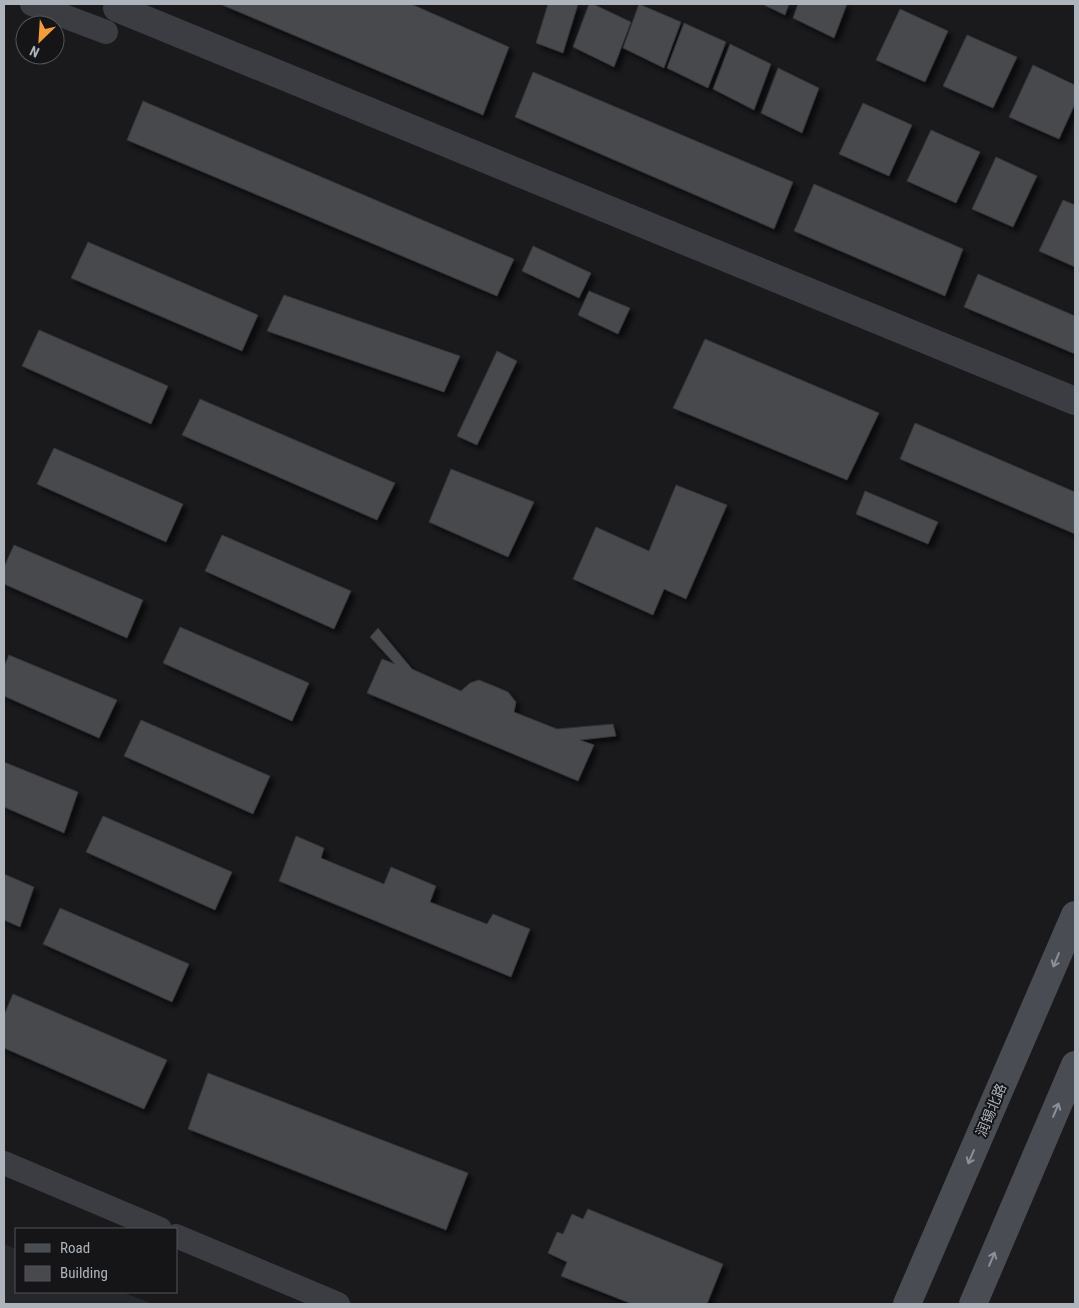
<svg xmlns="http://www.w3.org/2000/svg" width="1079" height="1308" font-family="'Roboto Condensed','Noto Sans SC',sans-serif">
  <defs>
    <filter id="shadow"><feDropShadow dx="4.5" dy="4.5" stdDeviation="2.5" flood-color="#0009"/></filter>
  </defs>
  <rect width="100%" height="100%" fill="#1a1a1d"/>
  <path fill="#26272a" d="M4 1244 16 1249V1292H122L153 1304H4Z"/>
  <g fill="#47494d" stroke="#343539" filter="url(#shadow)">
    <path d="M220 4H411L509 47 483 115Z"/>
    <path d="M548 4H578L563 53 536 43Z"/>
    <path d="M589 4H593L631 22 614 67 573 47Z"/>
    <path d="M639 4 681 22 664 68 623 48Z"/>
    <path d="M762 4H789L785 15Z"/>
    <path d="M798 4H847L834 38 793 18Z"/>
    <path d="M900 9 948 31 925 82 876 60Z"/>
    <path d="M684 23 726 42 708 88 667 68Z"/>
    <path d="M967 35 1017 57 993 108 943 86Z"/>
    <path d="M730 44 771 64 754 110 713 89Z"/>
    <path d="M1033 65 1075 85V104L1059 139 1009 117Z"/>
    <path d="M778 68 819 88 802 133 761 113Z"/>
    <path d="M533 72 793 182 774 229 515 117Z"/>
    <path d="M143 101 514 259 497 296 127 140Z"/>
    <path d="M863 103 912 125 889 176 839 154Z"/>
    <path d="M931 130 980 152 956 203 907 181Z"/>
    <path d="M996 157 1037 176 1013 227 972 209Z"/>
    <path d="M814 184 963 249 945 296 794 231Z"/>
    <path d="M1063 200 1075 205V267L1039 251Z"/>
    <path d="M88 242 258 315 242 351 71 278Z"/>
    <path d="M533 246 591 273 579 298 522 271Z"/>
    <path d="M978 274 1075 316V354L964 307Z"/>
    <path d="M589 291 630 308 618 334 578 315Z"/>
    <path d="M284 295 460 356 444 392 267 331Z"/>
    <path d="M39 330 168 386 151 424 22 366Z"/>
    <path d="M705 339 879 413 847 480 673 408Z"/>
    <path d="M497 351 517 361 477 445 457 436Z"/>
    <path d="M200 399 395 483 377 520 182 435Z"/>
    <path d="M915 423 1075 492V534L900 459Z"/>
    <path d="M54 448 183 504 166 542 37 484Z"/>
    <path d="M451 469 534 502 508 557 429 522Z"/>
    <path d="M676 485 727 505 686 599 664 589 653 615 573 579 596 527 649 551Z"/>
    <path d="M865 491 938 522 928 544 856 514Z"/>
    <path d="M222 535 351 591 334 629 205 571Z"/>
    <path d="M14 545 143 600 127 638 4 584V567Z"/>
    <path d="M180 627 309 683 292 721 163 663Z"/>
    <path d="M378 628 412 669 461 691 470 683 479 680 494 686 508 692 516 702 514 712 557 729 613 724 616 736 580 740 594 745 578 781 367 693 382 659 395 664 370 637Z"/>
    <path d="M9 655 117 700 99 738 4 696V666Z"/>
    <path d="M141 720 270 776 253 814 124 756Z"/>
    <path d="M4 762 78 792 64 833 4 807Z"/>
    <path d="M103 816 232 872 215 910 86 852Z"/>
    <path d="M296 836 324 848 321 858 384 884 391 867 436 886 430 902 487 924 493 914 530 929 511 977 279 881Z"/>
    <path d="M4 874 34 887 20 927 4 920Z"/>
    <path d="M60 908 189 964 172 1002 43 944Z"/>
    <path d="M13 994 167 1060 144 1109 4 1048V1015Z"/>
    <path d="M208 1073 468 1173 446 1230 188 1129Z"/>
    <path d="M588 1209 723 1264 707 1304H632L561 1276 567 1262 548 1253 557 1232 563 1234 572 1214 583 1219Z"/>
  </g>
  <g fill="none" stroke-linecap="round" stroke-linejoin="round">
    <g stroke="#3b3d42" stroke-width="24">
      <path d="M32 4 106 32"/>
      <path d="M4 1163 160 1229"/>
      <path d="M176 1236 338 1304"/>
    </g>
    <path stroke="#3b3d42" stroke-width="28" d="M118 4 117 8 1075 401"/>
    <g stroke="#494c52" stroke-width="28">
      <path d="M907 1304 1075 915"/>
      <path d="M973 1304 1075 1065"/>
    </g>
  </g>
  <defs><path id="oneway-shaft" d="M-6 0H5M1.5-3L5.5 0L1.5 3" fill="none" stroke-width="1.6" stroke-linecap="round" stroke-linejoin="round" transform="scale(1.25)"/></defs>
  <g stroke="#8a9097">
    <use href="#oneway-shaft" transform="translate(1056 960) rotate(113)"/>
    <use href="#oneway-shaft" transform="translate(1056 1110) rotate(-67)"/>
    <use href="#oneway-shaft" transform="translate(971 1157) rotate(113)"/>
    <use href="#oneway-shaft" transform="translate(992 1259) rotate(-67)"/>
  </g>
  <g text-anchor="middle" stroke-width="4" stroke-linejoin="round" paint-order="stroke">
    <g font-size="14" fill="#adb4bc" stroke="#151518">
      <text transform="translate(991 1110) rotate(-67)" y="5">润锡北路</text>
    </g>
  </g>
  <rect width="1079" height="1308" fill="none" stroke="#adb4bc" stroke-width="10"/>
  <rect x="15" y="1228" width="162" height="65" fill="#151518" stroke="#52555a"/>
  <rect x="25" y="1244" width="25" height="8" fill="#494c52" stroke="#52555a"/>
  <text x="60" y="1253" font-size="15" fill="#adb4bc">Road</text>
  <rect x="25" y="1266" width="25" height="15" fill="#47494d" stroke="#52555a"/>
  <text x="60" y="1278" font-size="15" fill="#adb4bc">Building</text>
  <g transform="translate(40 40) rotate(205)"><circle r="24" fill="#151518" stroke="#52555a"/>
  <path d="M0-4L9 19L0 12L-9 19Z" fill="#f59c3a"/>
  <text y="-8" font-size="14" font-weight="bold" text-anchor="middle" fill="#adb4bc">N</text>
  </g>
</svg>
